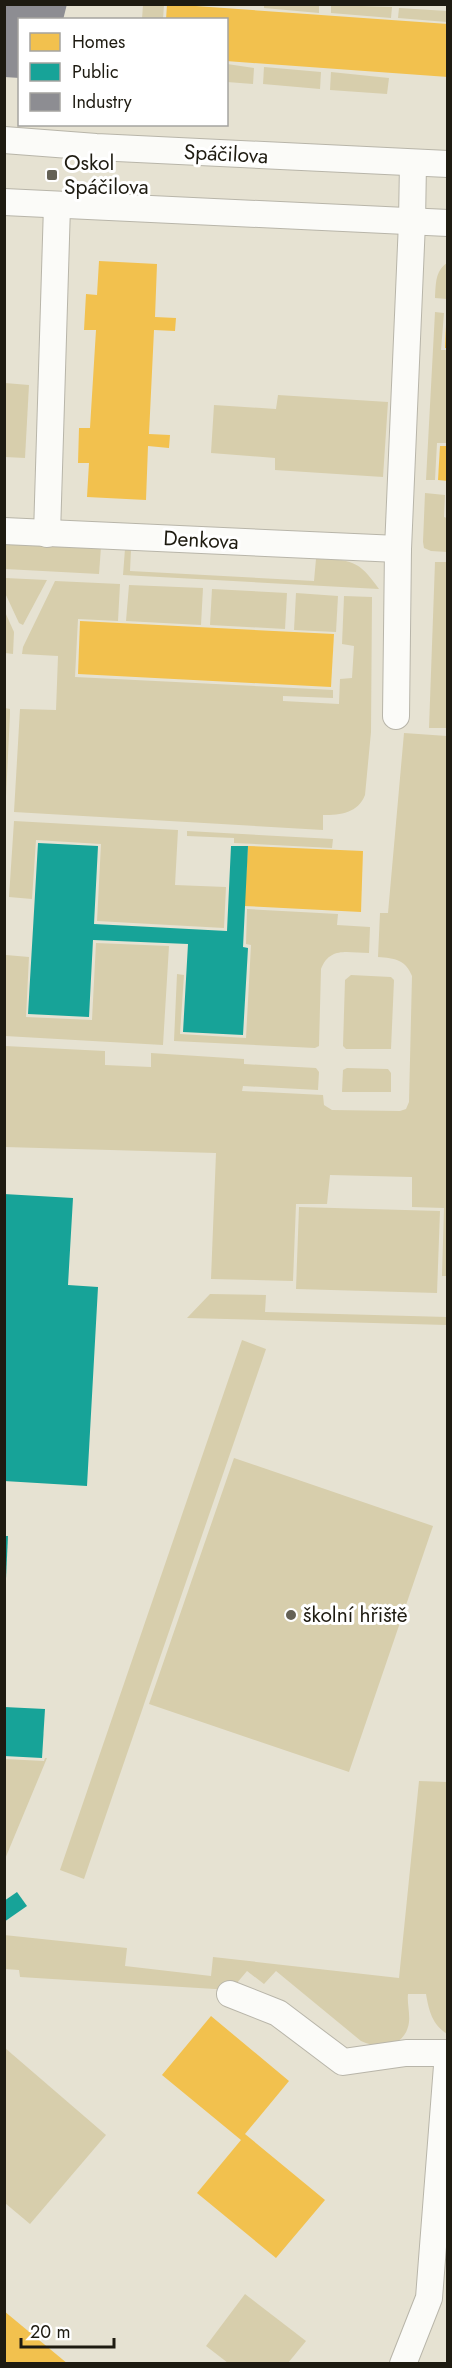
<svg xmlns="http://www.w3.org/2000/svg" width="452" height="2368" font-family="Jost,sans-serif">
  <rect width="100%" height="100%" fill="#e6e2d2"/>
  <g fill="#d7ceac">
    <path d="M143 5H164L163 19H142Z"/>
    <path d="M264 5H319V13L264 8Z"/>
    <path d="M331 5 392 7 391 18 331 13Z"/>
    <path d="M399 8 447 11V22L398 18Z"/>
    <path d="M227 64 254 68 253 84 227 82Z"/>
    <path d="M264 67 321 72 320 89 263 84Z"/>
    <path d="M331 72 389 78 387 94 330 90Z"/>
    <path d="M447 263V299L435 298C436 284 435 271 447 263Z"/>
    <path d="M435 312 444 313 441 350H448L447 443H437L435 480H426Z"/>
    <path d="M5 383 29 385 25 458 5 457Z"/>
    <path d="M278 395 388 402 383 477 275 470V458L211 453 214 405 276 409Z"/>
    <path d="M425 493 445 495 444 517 447 518V552L431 551 424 548 423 542Z"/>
    <path d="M4 543 101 547 99 574 5 569Z"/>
    <path d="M125 549 131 550 130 571 314 581 316 559C351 560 358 559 379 589L123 575Z"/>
    <path d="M435 562H447V728H429Z"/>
    <path d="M5 578 47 580 23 625 19 623 5 593Z"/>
    <path d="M55 581 120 584 118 621 78 619 75 677 333 690V698L283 696V701L339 704 340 679 352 678 354 646 342 644 344 596 372 597 371 732 365 795C358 813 341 815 323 815V830L14 812 20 709 56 710 58 656 22 654 23 647Z"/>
    <path d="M129 585 203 588 201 625 126 621Z"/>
    <path d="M212 589 287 593 285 629 210 625Z"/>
    <path d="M296 593 338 596 336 632 294 630Z"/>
    <path d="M5 612 14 632 13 654 5 653Z"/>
    <path d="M5 708 10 709V714L5 817Z"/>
    <path d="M404 733 447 736V1276H442L444 1208 412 1207V1177L330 1175 327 1204H296L293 1281 211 1279 216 1153 5 1147V1046L105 1051V1065L151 1067V1053L244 1059V1064L316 1068 319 1072 318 1090 243 1086 242 1091 323 1095 324 1105 332 1110 400 1111 406 1109 409 1102 412 976C406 960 395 958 378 957L380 913H388Z"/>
    <path d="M14 821 178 830 175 885 226 887 224 928 97 921 101 844 36 840 32 899 9 897Z"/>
    <path d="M187 831 333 839 332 848 234 843V838L187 836Z"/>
    <path d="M247 909 338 914 337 925 370 927 369 953C348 953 330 946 321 969L319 1046 315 1048 174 1041 177 974 184 975 180 1034 246 1038 251 945 246 944Z"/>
    <path d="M96 943 169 946 163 1045 5 1036 6 955 29 957 26 1017 92 1020Z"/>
    <path d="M351 975 391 977 394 980 391 1049H346L343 1046 345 980Z"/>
    <path d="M347 1068 388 1069 391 1073V1092H342L343 1070Z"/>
    <path d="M299 1207 440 1211 437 1293 296 1289Z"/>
    <path d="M210 1294 266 1295 265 1312 447 1317V1325L187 1318Z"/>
    <path d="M242 1340 266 1349 84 1879 60 1870Z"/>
    <path d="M234 1458 433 1526 349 1772 149 1704Z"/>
    <path d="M45 1758H47L5 1859V1759L44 1761Z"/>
    <path d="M419 1781 447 1782V2034C432 2024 429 2011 426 1994H408C407 2003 410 2013 409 2022 406 2047 380 2050 361 2041L276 1971 264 1984 247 1971 231 1990 20 1977 19 1970 5 1969 4 1935 127 1948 125 1966 211 1976 213 1957 399 1978Z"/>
    <path d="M5 2048 106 2135 30 2224 5 2203Z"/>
    <path d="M245 2294 306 2341 288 2363H228L206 2346Z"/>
  </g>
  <g fill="#f2c14e">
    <path d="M167 4 448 24V77L226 61V20H166Z"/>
    <path d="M99 261 157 264 155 317 176 318 175 331 154 330 149 434 170 435 169 448 148 446 146 500 87 497 89 463H78L79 428H90L96 330H84L86 294 97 295Z"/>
    <path d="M446 325H448V348H445Z"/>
    <path d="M440 446H448V481L438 480Z"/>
    <path d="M80 621 334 634 331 687 78 674Z"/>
    <path d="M248 846 363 851 361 912 244 906Z"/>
    <path d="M211 2016 289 2081 245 2134 325 2200 276 2258 197 2193 241 2140 162 2075Z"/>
    <path d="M4 2311 68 2364H4Z"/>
  </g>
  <g fill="#17a398">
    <path d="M38 843 98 846 94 924 227 931 231 846H248L243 947 248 948 243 1035 183 1032 188 944 93 940 89 1017 28 1014Z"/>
    <path d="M4 1194 73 1198 68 1285 98 1287 87 1486 4 1481Z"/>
    <path d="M4 1536H8L6 1578H4Z"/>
    <path d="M4 1707 45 1709 42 1758 4 1756Z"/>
    <path d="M17 1892 27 1906 4 1922V1901Z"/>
  </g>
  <path fill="#8d8d92" d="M4 4H67L63 20H20V78L4 77Z"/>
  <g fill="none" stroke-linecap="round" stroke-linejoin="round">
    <defs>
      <g id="street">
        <path d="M4 140 96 147 448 164"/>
        <path d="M4 202 448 223"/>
        <path d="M4 531 398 549"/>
        <path d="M47 534 57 206"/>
        <path d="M396 716 398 549 412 222 413 163"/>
        <path d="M230 1994 278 2013 343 2062 406 2053H446"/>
        <path d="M403 2364 429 2298 448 2053"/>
      </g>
    </defs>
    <use href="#street" stroke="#b8b5a9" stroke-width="28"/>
    <use href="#street" stroke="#fbfbf8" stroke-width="26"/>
  </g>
  <g fill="#646155" stroke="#fff" stroke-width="2">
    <rect x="46" y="169" width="12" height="12" rx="3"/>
    <circle cx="291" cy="1615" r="6"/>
  </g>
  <g text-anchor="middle" stroke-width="6" stroke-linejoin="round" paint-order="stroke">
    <g font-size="21" fill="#1e1b11" stroke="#fff">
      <text transform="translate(226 154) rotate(3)" y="7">Spáčilova</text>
      <text transform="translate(201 540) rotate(3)" y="7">Denkova</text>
    </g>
    <g font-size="21" fill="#1e1b11" stroke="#fff" text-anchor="start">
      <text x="64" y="170">Oskol<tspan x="64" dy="24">Spáčilova</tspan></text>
      <text x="303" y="1622">školní hřiště</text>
    </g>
  </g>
  <rect width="452" height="2368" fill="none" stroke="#1e1b11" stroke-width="12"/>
  <rect x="18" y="18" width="210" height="108" fill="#ffffff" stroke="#a5a4a0" stroke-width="1.5"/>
  <rect x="30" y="33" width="30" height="18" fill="#f2c14e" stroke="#a5a4a0" stroke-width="1.5"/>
  <text x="72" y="48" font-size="18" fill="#1e1b11">Homes</text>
  <rect x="30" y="63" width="30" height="18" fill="#17a398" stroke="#a5a4a0" stroke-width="1.5"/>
  <text x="72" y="78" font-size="18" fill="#1e1b11">Public</text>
  <rect x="30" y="93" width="30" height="18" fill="#8d8d92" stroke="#a5a4a0" stroke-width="1.5"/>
  <text x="72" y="108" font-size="18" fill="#1e1b11">Industry</text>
  <path d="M21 2338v9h93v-9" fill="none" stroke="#1e1b11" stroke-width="3"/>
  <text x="30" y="2338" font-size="18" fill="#1e1b11" stroke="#ffffff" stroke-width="4.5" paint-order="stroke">20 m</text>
</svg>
